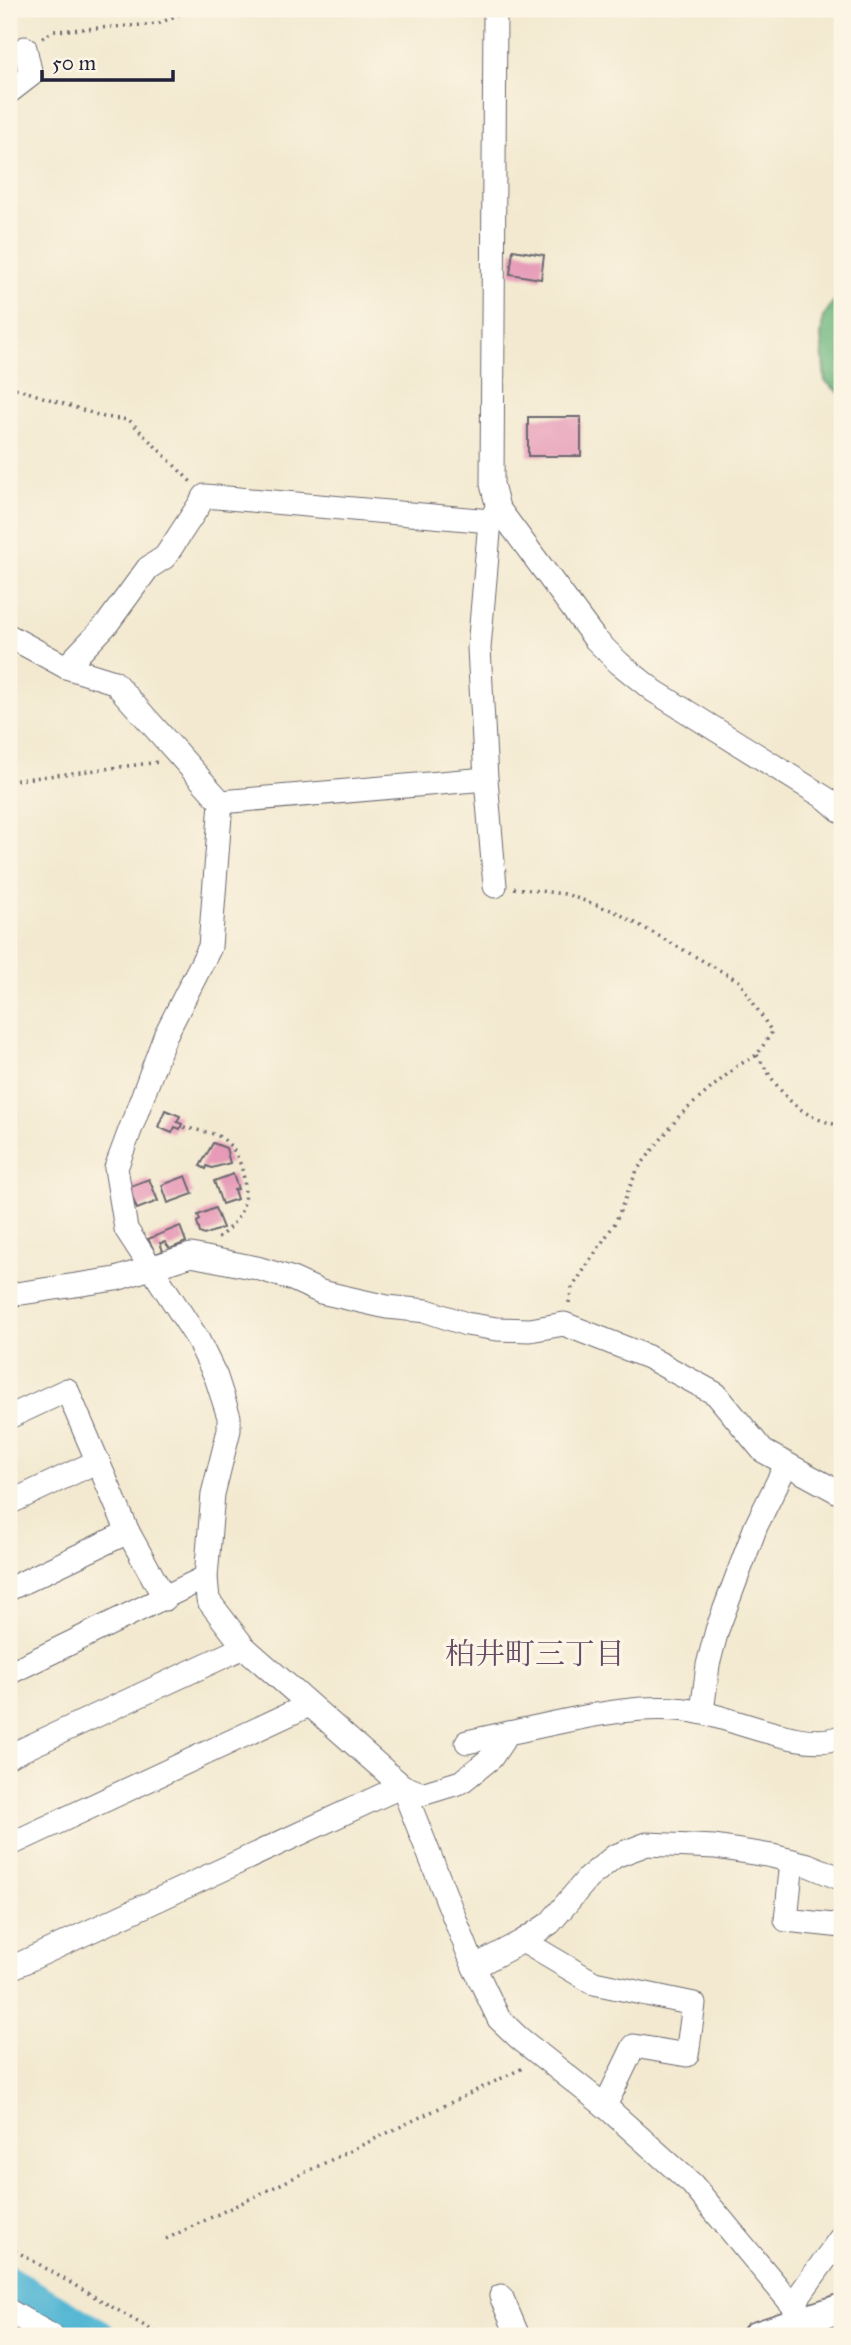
<svg xmlns="http://www.w3.org/2000/svg" width="851" height="2345" font-family="'IM FELL Great Primer','Noto Serif JP',serif">
  <rect width="100%" height="100%" fill="#fcf5e5"/>
  <filter id="ink" filterUnits="userSpaceOnUse"><feTurbulence type="fractalNoise" baseFrequency=".0143" numOctaves="2"/><feDisplacementMap in="SourceGraphic" scale="14" xChannelSelector="R" yChannelSelector="G"/><feConvolveMatrix kernelMatrix="1 2 1 2 8 2 1 2 1" color-interpolation-filters="sRGB"/></filter>
  <filter id="wash" filterUnits="userSpaceOnUse"><feTurbulence type="fractalNoise" baseFrequency=".00686" numOctaves="4" result="noise"/><feDisplacementMap in="SourceGraphic" scale="28" xChannelSelector="R" yChannelSelector="G"/><feGaussianBlur stdDeviation="1.57" result="paint"/><feColorMatrix in="noise" values="0 0 0 0 0 0 0 0 0 0 0 0 0 0 0 0 0 1.4 0 .05"/><feComposite in="paint" operator="in"/></filter>
  <g filter="url(#wash)">
    <rect width="100%" height="100%" fill="#f3e9d0"/>
    <path fill="#6bb57c" stroke="#466c5c" stroke-width="2" d="M842 290V395L825 381 821 337 823 317Z"/>
    <g fill="none" stroke-linecap="round" stroke-linejoin="round">
      <path stroke="#55b7d4" stroke-width="32" d="M9 2282 100 2336"/>
    </g>
    <g id="blocks">
      <g fill="#e69ab7">
        <path d="M513 250 544 255 541 279 510 274Z"/>
        <rect x="528" y="417" width="53" height="39"/>
        <path d="M165 1110 180 1116 177 1122 182 1124 180 1129 175 1127 172 1133 158 1127Z"/>
        <path d="M213 1143 226 1148 230 1163 212 1168 207 1166 206 1169 200 1166Z"/>
        <path d="M233 1174 238 1189 234 1190 237 1199 222 1204 214 1181Z"/>
        <path d="M186 1176 193 1194 168 1203 162 1185Z"/>
        <path d="M149 1179 158 1201 137 1209 128 1187Z"/>
        <path d="M215 1208 223 1228 204 1235 200 1233 197 1222 200 1220 198 1215Z"/>
        <path d="M180 1226 186 1242 170 1249 165 1242 160 1243 163 1251 156 1254 148 1239Z"/>
      </g>
    </g>
  </g>
  <g filter="url(#ink)">
    <use href="#blocks" fill-opacity="0" stroke="#6b686f" stroke-width="2"/>
    <g fill="none" stroke-linecap="round" stroke-linejoin="round">
      <defs>
        <g id="minor">
          <path d="M495 9 492 484 498 508 595 639 619 663 654 691 827 799 842 812"/>
          <path d="M9 92 31 75 25 48"/>
          <path d="M9 636 66 667 114 682 221 802 210 947 165 1036 116 1168 126 1229 197 1338 216 1377 229 1417V1430L213 1494 206 1577 208 1600 244 1647 402 1786 474 1967 499 2019 519 2038 605 2106 692 2184 795 2308 796 2323 805 2336"/>
          <path d="M66 667 107 624 148 568 165 557 205 496 490 521"/>
          <path d="M221 802 486 779"/>
          <path d="M495 886 486 779 479 648 490 521 496 510"/>
          <path d="M9 1295 116 1279 191 1255 257 1268 290 1278 321 1292 387 1307 427 1311 466 1324 497 1329 530 1330 564 1324 648 1357 716 1394 763 1451 842 1494"/>
          <path d="M9 1417 67 1390 128 1532 165 1599"/>
          <path d="M9 1503 98 1461"/>
          <path d="M9 1589 128 1532"/>
          <path d="M9 1673 206 1577"/>
          <path d="M702 1712 708 1665 717 1630 756 1526 786 1465"/>
          <path d="M467 1742 508 1733"/>
          <path d="M9 1756 244 1647"/>
          <path d="M9 1845 309 1705"/>
          <path d="M792 1861 786 1920 842 1926"/>
          <path d="M523 1941 594 1983 694 2004 687 2055 634 2046 605 2106"/>
          <path d="M474 1967 523 1941 550 1923 588 1878 615 1856 647 1844 715 1847 772 1856 808 1865 842 1879"/>
          <path d="M9 1969 402 1786 422 1794 461 1782 491 1758 508 1733C568 1721 642 1699 703 1713 738 1720 810 1753 842 1736"/>
          <path d="M501 2296 518 2336"/>
          <path d="M795 2308 800 2294 842 2236"/>
          <path d="M9 2311 52 2336"/>
        </g>
        <path id="major" d="M756 2336 842 2308"/>
      </defs>
      <use href="#minor" stroke="#6b686f" stroke-width="25"/>
      <use href="#major" stroke="#6b686f" stroke-width="31"/>
      <g stroke="#6b686f" stroke-width="3.5" stroke-dasharray="2 5" stroke-linecap="butt">
        <path d="M42 38 54 31 158 24 191 9"/>
        <path d="M9 386 104 417 129 420 192 483"/>
        <path d="M9 781 159 762"/>
        <path d="M514 888 565 894 614 911 739 981 772 1032 757 1055 737 1066 680 1115 637 1170 615 1223 572 1288 568 1307"/>
        <path d="M757 1055C781 1094 795 1116 842 1126"/>
        <path d="M184 1127C194 1130 206 1131 216 1135 240 1145 249 1182 243 1206 239 1220 227 1230 216 1240"/>
        <path d="M166 2239 525 2067"/>
        <path d="M9 2247 162 2336"/>
      </g>
      <use href="#minor" stroke="#fff" stroke-width="23"/>
      <use href="#major" stroke="#fff" stroke-width="28"/>
    </g>
  </g>
  <g text-anchor="middle" stroke-width="7" stroke-linejoin="round" paint-order="stroke">
    <g font-size="30" fill="#674c66" stroke="#fcf5e5">
      <text x="535" y="1664">柏井町三丁目</text>
    </g>
  </g>
  <rect width="851" height="2345" fill="none" stroke="#fcf5e5" stroke-width="35"/>
  <path d="M42 70v10h131v-10" fill="none" stroke="#22223b" stroke-width="3.5"/>
  <text x="52" y="70" font-size="21" fill="#22223b" stroke="#fcf5e5" stroke-width="5" paint-order="stroke">50 m</text>
</svg>
